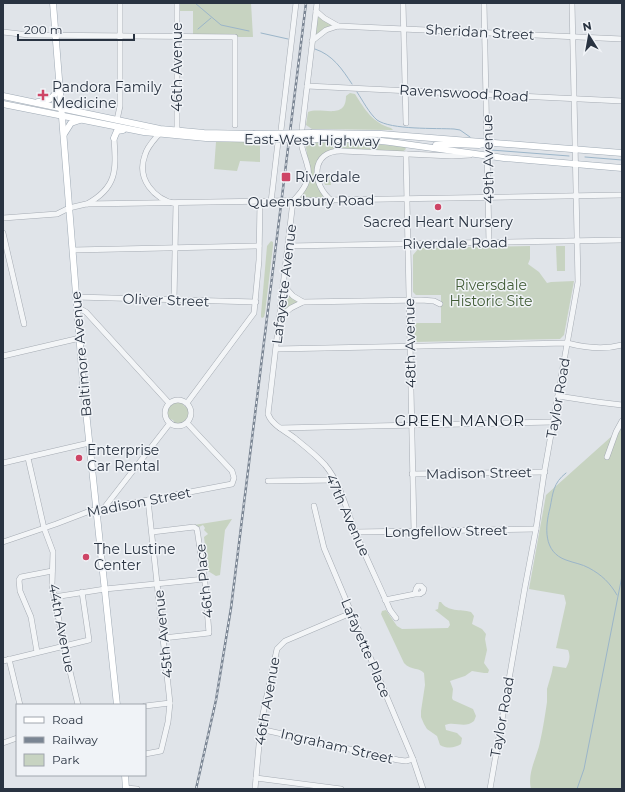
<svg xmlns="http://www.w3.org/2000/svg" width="625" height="792" font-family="Montserrat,sans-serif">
  <rect width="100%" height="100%" fill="#e0e4e9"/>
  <g fill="#c7d3c1">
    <path d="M177 3H251L253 37H193V11H177Z"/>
    <path d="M316 11 338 26 313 41Z"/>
    <path d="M350 93 355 94C365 110 373 123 391 128L393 130 312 129 306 125 308 112C321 106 346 121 346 96Z"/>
    <path d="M216 142H260V162L240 161 237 171 214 169Z"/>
    <path d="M322 142 366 143 405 147 406 149 402 152 337 149C320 151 321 164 317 177L332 201H294L308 179 303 153H307L305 144Z"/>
    <path d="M333 175 334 178 330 179 331 185H325L323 177Z"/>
    <path d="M271 241 273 242V246L265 313 264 317 262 318 261 317V314L267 246Z"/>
    <path d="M530 246V259L528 264 539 272 547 283 551 282 574 281 564 335 560 339 415 342 414 323H441V295H416L413 292V255L419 248Z"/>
    <path d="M556 246H565V271H557Z"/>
    <path d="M283 285 303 302 280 317Z"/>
    <path d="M179 401 182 402 184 406 189 407 190 415 186 422 183 424H175L173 420 169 419 167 415 168 407 175 402Z"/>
    <path d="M622 427V789H531C527 773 537 757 540 742 543 729 545 715 547 702 547 698 547 694 547 689 549 681 552 674 553 666L566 668C569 662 571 657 568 650L556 648 566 603 564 595 529 589 546 495Z"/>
    <path d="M232 519 225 530 220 575 216 576 208 571 204 537 208 534 204 530 205 528 203 525 199 527 194 525Z"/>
    <path d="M439 602H441C448 612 460 609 471 612L474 616 472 624 482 629 486 634 485 639 487 650 484 663 489 670 488 673H484L472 671 465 676 450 681 453 689 452 698 453 700 473 709 476 716 474 721C465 729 455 721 445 725L446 730 457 733 462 738 461 744C455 748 447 749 440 745L437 736 427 729 424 724 421 717V711L425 685 424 673C419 667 411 671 404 663L381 614 382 611 386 610 397 626 402 629 448 628 450 625 449 621 435 610 438 609Z"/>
  </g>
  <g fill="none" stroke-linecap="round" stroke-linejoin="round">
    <g stroke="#9bb5c9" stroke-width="1">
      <path d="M195 3 221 25 249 31"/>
      <path d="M198 29 211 18"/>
      <path d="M261 33 288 39"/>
      <path d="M315 49C333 55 342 69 352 84"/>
      <path d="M357 92C363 101 369 113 377 120 391 130 436 128 454 129L460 130 470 137"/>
      <path d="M491 150 569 156"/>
      <path d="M585 157 622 160"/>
      <path d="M566 473C553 483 553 493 550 508 545 527 543 552 566 560 574 563 582 564 589 568 602 575 610 583 617 595"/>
      <path d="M577 789 584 769 622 576"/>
    </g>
    <defs>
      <g id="minor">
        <path d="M403 3 406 123"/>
        <path d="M484 3 489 243"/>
        <path d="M316 11 324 18 338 26"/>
        <path d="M3 32 29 35 235 37V125"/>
        <path d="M312 41 326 30 338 26 622 39"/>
        <path d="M307 86 622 101"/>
        <path d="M117 120 120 106V3"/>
        <path d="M302 129 317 3"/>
        <path d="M281 130 296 3"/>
        <path d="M177 131V3"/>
        <path d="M159 134C153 141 147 147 145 155 136 179 154 199 176 204L174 300"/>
        <path d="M301 142C302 150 305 156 307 164 312 179 303 191 293 201L268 414C272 426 288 432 297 440 307 448 317 456 325 465 341 484 346 509 355 531 366 558 379 584 390 610L396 618"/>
        <path d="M406 154 414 531"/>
        <path d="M332 201C311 185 310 150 342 151L452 156 470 155"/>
        <path d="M271 202 278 142"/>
        <path d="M87 204C118 187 116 169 114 138"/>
        <path d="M3 218 57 214 69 208 86 204 622 195"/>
        <path d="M3 233 24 324"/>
        <path d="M288 246 622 240"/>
        <path d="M73 250 259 246"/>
        <path d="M283 285 293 296 303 302 421 300 434 301 440 304"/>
        <path d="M76 297 256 302"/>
        <path d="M77 307 86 312 169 403"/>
        <path d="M280 317 291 308 303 302"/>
        <path d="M276 349 567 343C586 348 603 350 622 345"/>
        <path d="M3 356 80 338"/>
        <path d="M558 396 597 402 622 405"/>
        <circle cx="178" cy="413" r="13"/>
        <path d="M187 403 254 313 259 260 260 202"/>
        <path d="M280 428 553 422"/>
        <path d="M607 457 616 432 622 421"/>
        <path d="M28 458 44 528 53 552 52 585 64 646 78 705"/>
        <path d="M3 463 89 443"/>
        <path d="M412 474 545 472"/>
        <path d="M268 481 334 480"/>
        <path d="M314 506 324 548 413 759 423 789"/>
        <path d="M104 508 170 423"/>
        <path d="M152 532 194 527 197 529 205 583 209 633 163 638"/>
        <path d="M356 532 536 529"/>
        <path d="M3 542 56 524 90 511 232 484 234 478 232 471 187 423"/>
        <path d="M54 597 105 589 205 579"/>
        <path d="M385 600 415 594 416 589 418 586H421L424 589 423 592 420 594H415"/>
        <path d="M37 652 31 617 20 591 19 580 21 577 52 571"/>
        <path d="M9 659 20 705"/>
        <path d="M3 661 89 640 82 592"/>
        <path d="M145 706 170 703"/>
        <path d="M260 729 398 760 406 761 413 759"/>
        <path d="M3 743 17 738"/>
        <path d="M145 754 161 751 168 722 170 703 148 500"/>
        <path d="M256 778 341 789"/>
        <path d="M126 788 137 789"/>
        <path d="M255 789 261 723 277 649 285 641 351 613"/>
        <path d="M490 789 525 587 536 529 544 474 578 282 572 3"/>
      </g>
      <g id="major">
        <path d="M53 3 83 383 117 705"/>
        <path d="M3 96 160 129 204 133 253 134"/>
        <path d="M38 102C50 101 55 97 59 86"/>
        <path d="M3 104 144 132 206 138 253 139"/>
        <path d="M312 133 381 134 622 153"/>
        <path d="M64 134 71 123 80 120"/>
        <path d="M114 138 117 131 123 130"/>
        <path d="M312 139H364L390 142 504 158 622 168"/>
        <path d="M436 145 454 144 479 145 486 143"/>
        <path d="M125 775 126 789"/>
      </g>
    </defs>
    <use href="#minor" stroke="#a5abb3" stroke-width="6"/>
    <use href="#major" stroke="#9faab5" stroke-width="7"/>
    <use href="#minor" stroke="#f3f5f7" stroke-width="5"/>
    <use href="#major" stroke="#fff" stroke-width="6"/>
    <defs>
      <path id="rail" d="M196 789 216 700 231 608 306 3"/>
    </defs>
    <use href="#rail" stroke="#7a8593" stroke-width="2.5"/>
    <use href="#rail" stroke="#f0f3f7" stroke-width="1" stroke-dasharray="3" stroke-linecap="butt"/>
    <defs>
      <g id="major-bridge">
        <path d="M253 134 312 133"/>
        <path d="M253 139H312"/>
      </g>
    </defs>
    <use href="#major-bridge" stroke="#9faab5" stroke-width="7" stroke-linecap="butt"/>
    <use href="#major-bridge" stroke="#fff" stroke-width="6"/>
  </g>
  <g fill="#ce4566" stroke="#f0f3f7" stroke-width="1.5">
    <path d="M41 89h4v4h4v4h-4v4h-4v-4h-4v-4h4z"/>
    <rect x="281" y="172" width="10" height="10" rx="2"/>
    <circle cx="438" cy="207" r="4"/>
    <circle cx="79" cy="458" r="4"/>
    <circle cx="86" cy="557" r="4"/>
  </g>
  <g text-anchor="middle" stroke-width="3" stroke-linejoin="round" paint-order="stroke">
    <g font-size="14" fill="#293341" stroke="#f0f3f7">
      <text transform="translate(480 32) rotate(3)" y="5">Sheridan Street</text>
      <text transform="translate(177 67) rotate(-90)" y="5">46th Avenue</text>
      <text transform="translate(464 93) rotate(3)" y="5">Ravenswood Road</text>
      <text transform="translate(312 140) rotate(1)" y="5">East-West Highway</text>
      <text transform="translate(488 159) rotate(-91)" y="5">49th Avenue</text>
      <text transform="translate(311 201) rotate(-1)" y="5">Queensbury Road</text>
      <text transform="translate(455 243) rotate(-1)" y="5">Riverdale Road</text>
      <text transform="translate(284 284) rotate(-83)" y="5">Lafayette Avenue</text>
      <text transform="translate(166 300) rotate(2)" y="5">Oliver Street</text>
      <text transform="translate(410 343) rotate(-91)" y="5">48th Avenue</text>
      <text transform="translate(81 354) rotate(-95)" y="5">Baltimore Avenue</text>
      <text transform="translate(558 398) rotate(-80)" y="5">Taylor Road</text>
      <text transform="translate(479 473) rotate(-1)" y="5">Madison Street</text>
      <text transform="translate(139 502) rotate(-11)" y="5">Madison Street</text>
      <text transform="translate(348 515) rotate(66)" y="5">47th Avenue</text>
      <text transform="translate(446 531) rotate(-1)" y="5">Longfellow Street</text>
      <text transform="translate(204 581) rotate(-96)" y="5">46th Place</text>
      <text transform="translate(62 628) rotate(79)" y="5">44th Avenue</text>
      <text transform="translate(163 634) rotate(-96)" y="5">45th Avenue</text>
      <text transform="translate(366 648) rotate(67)" y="5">Lafayette Place</text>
      <text transform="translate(267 701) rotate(-80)" y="5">46th Avenue</text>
      <text transform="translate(502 717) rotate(-80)" y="5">Taylor Road</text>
      <text transform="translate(337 746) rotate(13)" y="5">Ingraham Street</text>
    </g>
    <g font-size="14" fill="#293341" stroke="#f0f3f7" text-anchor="start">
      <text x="52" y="92">Pandora Family<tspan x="52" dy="16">Medicine</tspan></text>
      <text x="295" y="182">Riverdale</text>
      <text x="438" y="227" text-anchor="middle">Sacred Heart Nursery</text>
      <text x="87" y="455">Enterprise<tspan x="87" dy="16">Car Rental</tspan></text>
      <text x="94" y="554">The Lustine<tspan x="94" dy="16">Center</tspan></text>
    </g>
    <g font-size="14" fill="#415c36" stroke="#f0f3f7">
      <text x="491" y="290">Riversdale<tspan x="491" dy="16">Historic Site</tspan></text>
    </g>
    <g font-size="15" letter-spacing="1" fill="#1b2431" stroke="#f0f3f7">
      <text x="460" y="426">GREEN MANOR</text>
    </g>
  </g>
  <rect width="625" height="792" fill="none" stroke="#293341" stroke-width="8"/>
  <rect x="16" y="704" width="130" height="72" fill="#f0f3f7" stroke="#a0a6ae"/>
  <rect x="24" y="717" width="20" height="6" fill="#ffffff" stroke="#a0a6ae"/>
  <text x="52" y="724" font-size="12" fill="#293341">Road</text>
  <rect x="24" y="737" width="20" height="6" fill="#7a8593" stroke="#a0a6ae"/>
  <text x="52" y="744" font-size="12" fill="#293341">Railway</text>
  <rect x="24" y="754" width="20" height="12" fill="#c7d3c1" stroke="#a0a6ae"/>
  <text x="52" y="764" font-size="12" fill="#293341">Park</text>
  <g transform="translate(589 36) rotate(349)" stroke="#f0f3f7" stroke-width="3" paint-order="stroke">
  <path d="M0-3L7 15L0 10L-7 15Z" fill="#293341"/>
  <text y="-6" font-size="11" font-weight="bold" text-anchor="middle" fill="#293341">N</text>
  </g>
  <path d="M18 34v6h116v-6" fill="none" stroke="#293341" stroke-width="2"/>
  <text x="24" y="34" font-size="12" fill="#293341" stroke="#f0f3f7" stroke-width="3" paint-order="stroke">200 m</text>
</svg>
